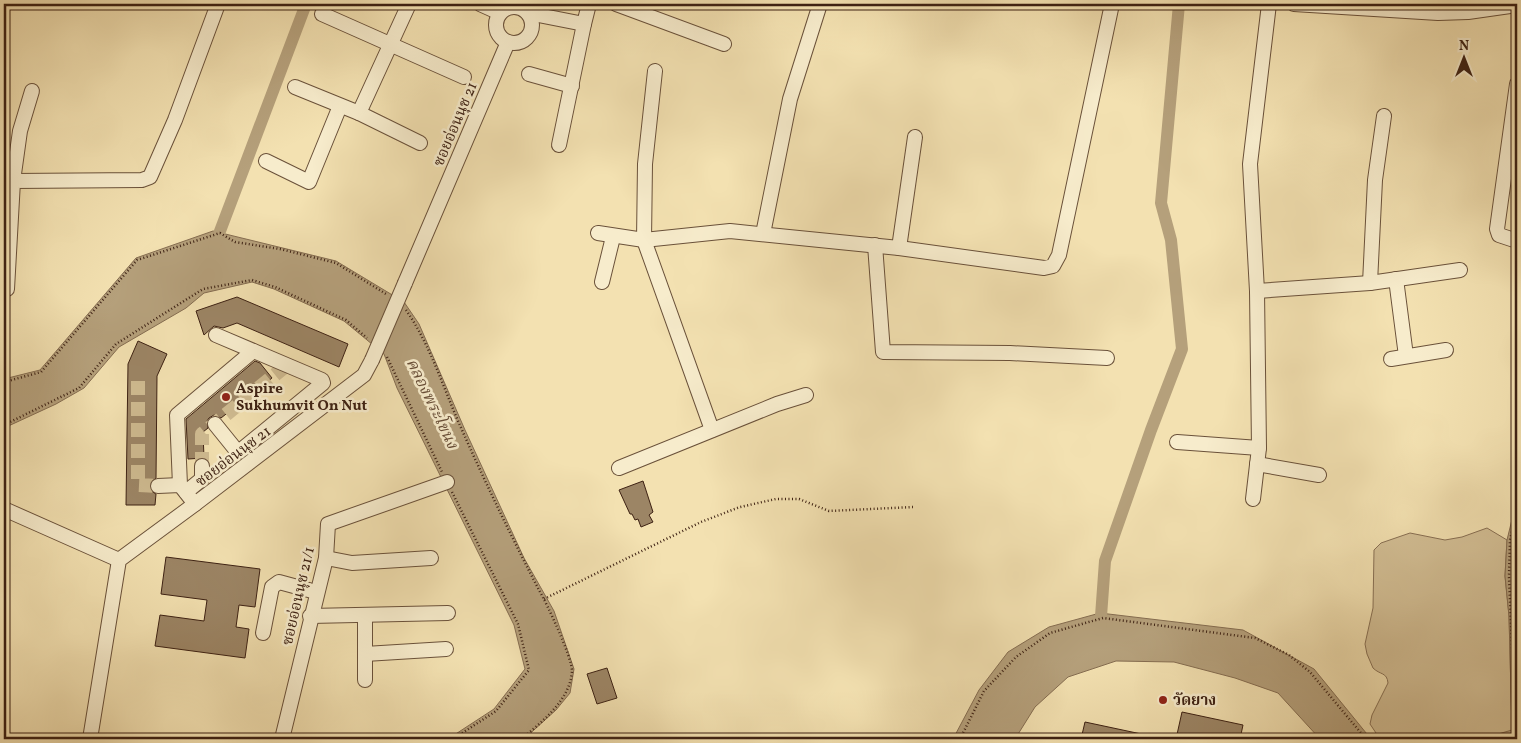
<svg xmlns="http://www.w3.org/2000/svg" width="1521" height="743" font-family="Vollkorn,'Noto Serif Thai',serif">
  <rect width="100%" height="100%" fill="#f3e1b1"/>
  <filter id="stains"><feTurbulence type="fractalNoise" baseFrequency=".004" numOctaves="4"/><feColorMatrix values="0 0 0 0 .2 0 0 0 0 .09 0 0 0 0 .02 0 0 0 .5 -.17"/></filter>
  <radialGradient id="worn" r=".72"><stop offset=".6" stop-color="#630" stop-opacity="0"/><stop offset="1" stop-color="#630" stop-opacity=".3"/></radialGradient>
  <path fill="#d4c096" stroke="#887054" d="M1487 528 1507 540 1505 576 1509 616 1512 731 1491 736V739H1421L1418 735C1406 733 1393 739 1380 739L1370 724 1372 715 1388 683C1387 672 1380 675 1373 668L1367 654 1365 644 1373 608 1374 550 1381 543 1410 533 1445 540 1462 537Z"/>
  <g fill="#b5a07b" stroke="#856d51">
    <path d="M213 231 336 261 404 302 419 324 465 430 524 558 554 611 574 669 570 693 556 710 524 739H448L494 709 525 669 514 625 397 388 384 354 344 321 274 289 252 282 204 293 186 308 119 347 84 388 56 404 4 428V379L40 370 136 258Z"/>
    <path d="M1517 499V739H1491V736L1512 730 1509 616 1505 576 1507 540Z"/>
    <path d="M1100 613 1243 630 1314 669 1371 739H1320L1278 693 1235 678 1174 662 1116 661 1068 677 1035 707 1015 739H953L979 690 1008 652 1049 627Z"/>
  </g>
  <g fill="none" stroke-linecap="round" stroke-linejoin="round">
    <g stroke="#b5a07b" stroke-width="12">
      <path d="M214 247 306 4"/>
      <path d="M1100 630 1105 561 1151 430 1182 349 1171 240 1161 203 1179 4"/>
    </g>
  </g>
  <g fill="#9c8565" stroke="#3d2113">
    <path d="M237 297 348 344 339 367 237 323 223 328 214 326 204 335 196 311Z"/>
    <path d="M138 341 167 354 157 376 156 478 149 486 151 491 156 494 155 505H126L128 364Z"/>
    <path d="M255 361 260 363 272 378 221 418 214 415 209 418 207 421 208 428 203 432 204 458 188 459 186 419Z"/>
    <path d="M643 481 653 512 649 515 653 522 641 527 638 519 635 520 632 514H630L619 490Z"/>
    <path d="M166 557 260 569 255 607 239 605 236 627 249 629 245 658 155 646 160 615 204 621 207 600 161 594Z"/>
    <path d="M607 668 617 698 597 704 587 674Z"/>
    <path d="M1182 712 1243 725 1240 739H1176Z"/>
    <path d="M1085 722 1146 735V739H1081Z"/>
  </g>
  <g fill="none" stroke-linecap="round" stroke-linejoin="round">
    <g stroke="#cfbb91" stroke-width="14" stroke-dasharray="14 7" stroke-linecap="butt">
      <path d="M138 381V485L158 486"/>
      <path d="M202 466V434L287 365"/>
    </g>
    <defs>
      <g id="minor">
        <path d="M409 4 359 113 420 143"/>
        <path d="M480 4 500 13"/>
        <path d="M616 4 724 44"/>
        <path d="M1294 4 1438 13 1468 12 1517 5"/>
        <path d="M4 5 5 4"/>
        <circle cx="514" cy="25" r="18"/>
        <path d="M528 13 584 24 589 4"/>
        <path d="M322 14 464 77"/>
        <path d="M655 71 645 164 644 240 712 430"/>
        <path d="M529 74 572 86"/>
        <path d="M1517 84 1497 229 1499 235 1517 241"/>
        <path d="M295 87 359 113"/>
        <path d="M559 145 584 24"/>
        <path d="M266 161 309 182 340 106"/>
        <path d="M13 181 20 131 32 91"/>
        <path d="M598 233 644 240 730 231 899 248 1044 268 1053 266 1059 255 1112 4"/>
        <path d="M763 234 790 99 820 4"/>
        <path d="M875 245 883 352 1010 353 1107 358"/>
        <path d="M899 248 915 137"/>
        <path d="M1396 279 1406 356"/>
        <path d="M602 282 613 237"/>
        <path d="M405 283 508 42"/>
        <path d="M1370 283 1375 180 1384 116"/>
        <path d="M7 289 13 181 142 180 150 177 175 120 218 4"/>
        <path d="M1257 291 1370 283 1460 270"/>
        <path d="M1391 359 1446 350"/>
        <path d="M215 424 236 450 240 451 323 383 322 380 216 335"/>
        <path d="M1177 442 1259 448"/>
        <path d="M1257 464 1319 475"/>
        <path d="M619 468 777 404 806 395"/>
        <path d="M180 485 177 415 253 351"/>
        <path d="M158 486 180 485 195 504"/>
        <path d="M186 492 202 479V466"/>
        <path d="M1253 499 1259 448 1257 291 1250 164 1269 4"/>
        <path d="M4 509 119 560"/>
        <path d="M326 558 352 563 431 558"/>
        <path d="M365 615V680"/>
        <path d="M310 616 448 613"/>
        <path d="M263 633 272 587 279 582 316 592"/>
        <path d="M365 654 446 649"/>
        <path d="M90 739 119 560 195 504 364 375 372 360"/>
        <path d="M282 739 326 558 328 524 447 482"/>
      </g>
    </defs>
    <use href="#minor" stroke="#6a513a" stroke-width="16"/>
    <g stroke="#3d2113" stroke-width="2.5" stroke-dasharray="1 2.5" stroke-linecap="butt">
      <path d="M406 310C431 346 444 390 462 430 486 484 512 538 539 590 547 604 572 657 572 671 570 701 542 721 522 739"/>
      <path d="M387 357 442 472"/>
      <path d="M4 382 41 372 137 260 220 233 235 242 280 249 336 263 386 294"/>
      <path d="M4 425 79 388 116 344 203 289 252 280 275 287 346 320 367 338"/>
      <path d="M452 492 518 624 529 670 496 711 453 739"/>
      <path d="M544 599 701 522 740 507 776 499H799L829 511 913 507"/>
      <path d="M960 739 984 691 1016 657 1050 633 1103 618 1255 638 1289 655 1310 672 1366 739"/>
      <path d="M1516 739 1509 577 1510 540 1517 511"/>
    </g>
    <use href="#minor" stroke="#f7eccc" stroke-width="14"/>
    <defs>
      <path id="minor-bridge" d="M372 360 405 283"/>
    </defs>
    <use href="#minor-bridge" stroke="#6a513a" stroke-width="16" stroke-linecap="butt"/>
    <use href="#minor-bridge" stroke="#f7eccc" stroke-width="14"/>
  </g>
  <g fill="#8f2418" stroke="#f7eccc" stroke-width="2">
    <circle cx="226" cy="397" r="5"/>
    <circle cx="1163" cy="700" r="5"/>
  </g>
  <g text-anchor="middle" stroke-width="5" stroke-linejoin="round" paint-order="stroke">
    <g font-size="15" fill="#3d2113" stroke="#f7eccc">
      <text transform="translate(455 124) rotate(-67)" y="5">ซอยอ่อนนุช 21</text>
      <text transform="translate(233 456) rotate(-37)" y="5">ซอยอ่อนนุช 21</text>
      <text transform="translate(298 596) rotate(-77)" y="5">ซอยอ่อนนุช 21/1</text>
    </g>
    <g font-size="15" font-weight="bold" fill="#3d2113" stroke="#f7eccc" text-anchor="start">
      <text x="236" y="393">Aspire<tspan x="236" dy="17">Sukhumvit On Nut</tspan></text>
      <text x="1173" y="705">วัดยาง</text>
    </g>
    <g font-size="16" font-style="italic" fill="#674d37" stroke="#f7eccc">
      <text transform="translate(433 403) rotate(64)" y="6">คลองพระโขนง</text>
    </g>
  </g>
  <rect width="1521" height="743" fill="none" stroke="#f3e1b1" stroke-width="20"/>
  <rect x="5" y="5" width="1511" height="733" fill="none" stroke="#3d2113" stroke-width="2.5"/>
  <rect x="10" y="10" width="1501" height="723" fill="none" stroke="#3d2113"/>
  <g transform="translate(1464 58)" stroke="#f7eccc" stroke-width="4" paint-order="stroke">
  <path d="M0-4L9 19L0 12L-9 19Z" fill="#3d2113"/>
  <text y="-8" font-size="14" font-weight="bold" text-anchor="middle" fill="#3d2113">N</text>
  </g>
  <rect width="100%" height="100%" filter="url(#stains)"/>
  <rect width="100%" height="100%" fill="url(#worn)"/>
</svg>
